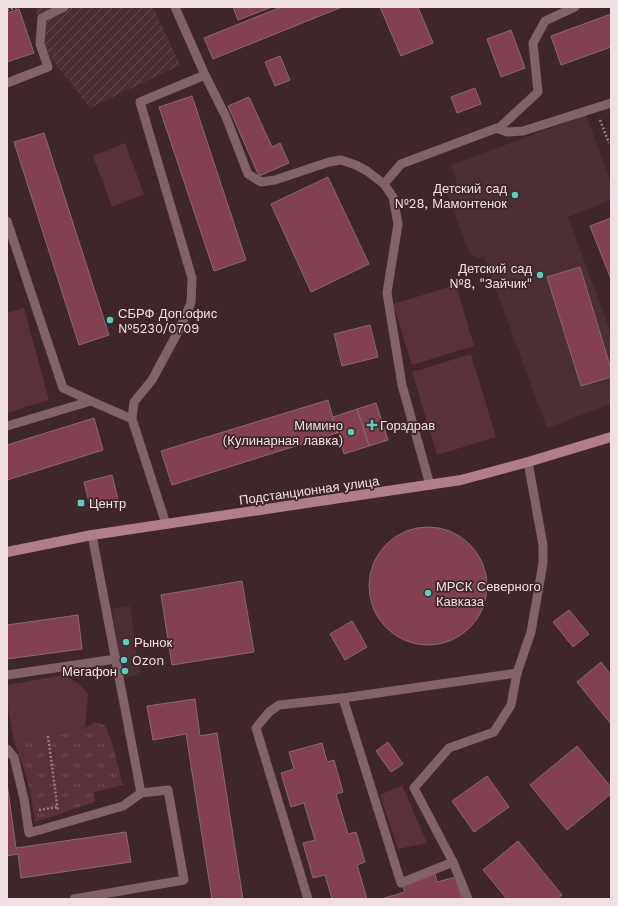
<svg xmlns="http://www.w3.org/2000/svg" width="618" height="906" font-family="'Work Sans',sans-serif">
  <defs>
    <pattern id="industrial-furrows" width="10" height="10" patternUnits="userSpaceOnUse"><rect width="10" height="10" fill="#4c2e35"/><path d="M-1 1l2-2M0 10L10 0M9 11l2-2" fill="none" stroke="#664c52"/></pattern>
    <pattern id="grass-tufts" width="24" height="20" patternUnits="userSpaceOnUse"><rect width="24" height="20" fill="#5a303a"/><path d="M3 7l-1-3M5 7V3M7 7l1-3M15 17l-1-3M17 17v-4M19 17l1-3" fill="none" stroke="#724e56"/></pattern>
  </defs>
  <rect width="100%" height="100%" fill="#3e262b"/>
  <g fill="#4c2e35">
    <path d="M586 115 611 183V200L568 217 611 333V404L547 428 484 257 479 258 474 256 469 252 445 188 457 183 451 165Z"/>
    <path d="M130 606 140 675 123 678 112 609Z"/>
  </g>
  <path fill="url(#industrial-furrows)" d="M36 7H153L180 65 90 108 40 44Z"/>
  <path fill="url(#grass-tufts)" d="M95 722 105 725 113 746 123 785 94 792 95 802 35 822C32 794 25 768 14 742L85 728Z"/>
  <g fill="#5a303a">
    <path d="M125 143 144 194 112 207 93 156Z"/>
    <path d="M456 285 474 346 412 365 393 304Z"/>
    <path d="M24 308 49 400 7 413V313Z"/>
    <path d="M471 354 496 437 437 455 412 372Z"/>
    <path d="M63 675 78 683 88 694 85 728 14 742 7 702V685Z"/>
    <path d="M402 785 427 843 398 849 380 795Z"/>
  </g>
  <g fill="#824051" stroke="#876b70">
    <path d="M233 7H272L238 20Z"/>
    <path d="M281 7H342L213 59 204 38Z"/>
    <path d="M380 7H418L433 43 401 56Z"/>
    <path d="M19 9 34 53 7 62V13Z"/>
    <path d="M611 14V47L561 65 551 36Z"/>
    <path d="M511 30 525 68 501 77 487 39Z"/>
    <path d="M280 56 290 80 275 86 265 62Z"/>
    <path d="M475 88 481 104 457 113 451 97Z"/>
    <path d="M192 96 246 260 214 271 159 107Z"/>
    <path d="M249 97 272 147 280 143 289 163 259 176 228 106Z"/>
    <path d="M44 133 109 335 79 345 14 142Z"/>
    <path d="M328 177 369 264 311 292 271 204Z"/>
    <path d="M611 218V279L590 226Z"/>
    <path d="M580 267 611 369V377L581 386 547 277Z"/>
    <path d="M370 325 378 357 342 366 334 334Z"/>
    <path d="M328 400 337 433 172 485 161 451Z"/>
    <path d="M376 403 388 440 369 446 357 409Z"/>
    <path d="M357 409 369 446 344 454 333 417Z"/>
    <path d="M94 418 103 450 7 480V445Z"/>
    <path d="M112 475 118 499 90 506 84 482Z"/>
    <circle cx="428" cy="586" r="59"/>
    <path d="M242 581 254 652 172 665 161 595Z"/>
    <path d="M569 610 589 634 573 647 553 622Z"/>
    <path d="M78 615 82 649 7 659V625Z"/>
    <path d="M352 621 367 647 345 660 330 634Z"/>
    <path d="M601 662 611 675V724L577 682Z"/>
    <path d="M195 699 200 736 217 733 243 899H212L186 734 153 740 147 706Z"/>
    <path d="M388 742 403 764 391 772 376 751Z"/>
    <path d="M322 743 327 762 334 760 343 792 336 794 348 834 356 832 365 862 357 865 367 899H332L325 875 313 878 303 843 315 840 304 803 291 807 281 773 294 769 289 752Z"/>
    <path d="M577 746 611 787V794L567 830 530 785Z"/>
    <path d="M487 776 509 807 474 832 452 801Z"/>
    <path d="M7 783 16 848 126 832 131 862 21 878 18 854 7 856Z"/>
    <path d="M518 841 562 895 557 899H507L483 870Z"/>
    <path d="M435 874 437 882 456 877 462 899H381L405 892 402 883Z"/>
  </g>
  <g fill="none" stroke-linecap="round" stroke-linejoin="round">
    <g stroke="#948084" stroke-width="2.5" stroke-dasharray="2 2" stroke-linecap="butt">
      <path d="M7 10 17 7"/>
      <path d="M600 120 609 143"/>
      <path d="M48 736 58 811"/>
      <path d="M39 810 58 807"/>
    </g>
    <g stroke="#816268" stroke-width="9">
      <path d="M175 7 205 75 226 117 248 174 261 182 275 180 329 162 341 160 356 165 367 171 384 184 393 197 398 224 387 293 402 385 430 485"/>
      <path d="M7 83 48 67 40 44 42 18 64 7"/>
      <path d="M498 129 538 92 533 43 545 21 575 7"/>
      <path d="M384 184 401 164 497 128 507 132 523 131 611 103"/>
      <path d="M7 221 63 388 91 401 132 419 166 524"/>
      <path d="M132 419 134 402 152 380 179 330 191 303 192 278 140 102 205 75"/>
      <path d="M7 426 91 401"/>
      <path d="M7 675 116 659"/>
      <path d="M343 698 401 883 453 862 414 788 449 748 494 732 511 705 517 673"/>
      <path d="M7 749 14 757 24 799 29 833 123 806 141 793"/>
      <path d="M453 862 468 899"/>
      <path d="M74 899 184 880 168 790 141 793 92 535"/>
      <path d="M308 899 256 728 269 712 279 705 343 698 517 673 531 632 543 563V545L528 462"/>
    </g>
    <path stroke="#af7e88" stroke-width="10" d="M7 552 92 535 461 480 528 462 611 437"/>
  </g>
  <g fill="#57cec1" stroke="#3e262b" stroke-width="1.5">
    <circle cx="515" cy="195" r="4"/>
    <circle cx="540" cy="275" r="4"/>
    <circle cx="110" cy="320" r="4"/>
    <path d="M370 419h4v4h4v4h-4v4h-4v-4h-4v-4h4z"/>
    <circle cx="351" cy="432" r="4"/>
    <rect x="77" y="499" width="8" height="8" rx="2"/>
    <circle cx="428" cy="593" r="4"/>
    <circle cx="126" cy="642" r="4"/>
    <circle cx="124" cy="660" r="4"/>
    <circle cx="125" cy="671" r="4"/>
  </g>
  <g text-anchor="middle" stroke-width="3.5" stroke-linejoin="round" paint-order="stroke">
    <g font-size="13" fill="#f1e0e3" stroke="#3e262b" text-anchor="start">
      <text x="507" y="193" text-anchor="end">Детский сад<tspan x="507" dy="15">№28, Мамонтенок</tspan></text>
      <text x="532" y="273" text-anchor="end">Детский сад<tspan x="532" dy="15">№8, "Зайчик"</tspan></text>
      <text x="118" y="318">СБРФ Доп.офис<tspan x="118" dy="15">№5230/0709</tspan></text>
      <text x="343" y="430" text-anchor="end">Мимино<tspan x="343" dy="15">(Кулинарная лавка)</tspan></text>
      <text x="380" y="430">Горздрав</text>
      <text x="89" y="508">Центр</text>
      <text x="436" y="591">МРСК Северного<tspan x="436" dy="15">Кавказа</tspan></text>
      <text x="134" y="647">Рынок</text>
      <text x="132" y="665">Ozon</text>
      <text x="117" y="676" text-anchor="end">Мегафон</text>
    </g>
    <g font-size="13" fill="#f1e0e3" stroke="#3e262b">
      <text transform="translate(309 490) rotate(-8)" y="5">Подстанционная улица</text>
    </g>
  </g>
  <rect width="618" height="906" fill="none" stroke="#f1e0e3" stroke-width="16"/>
</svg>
